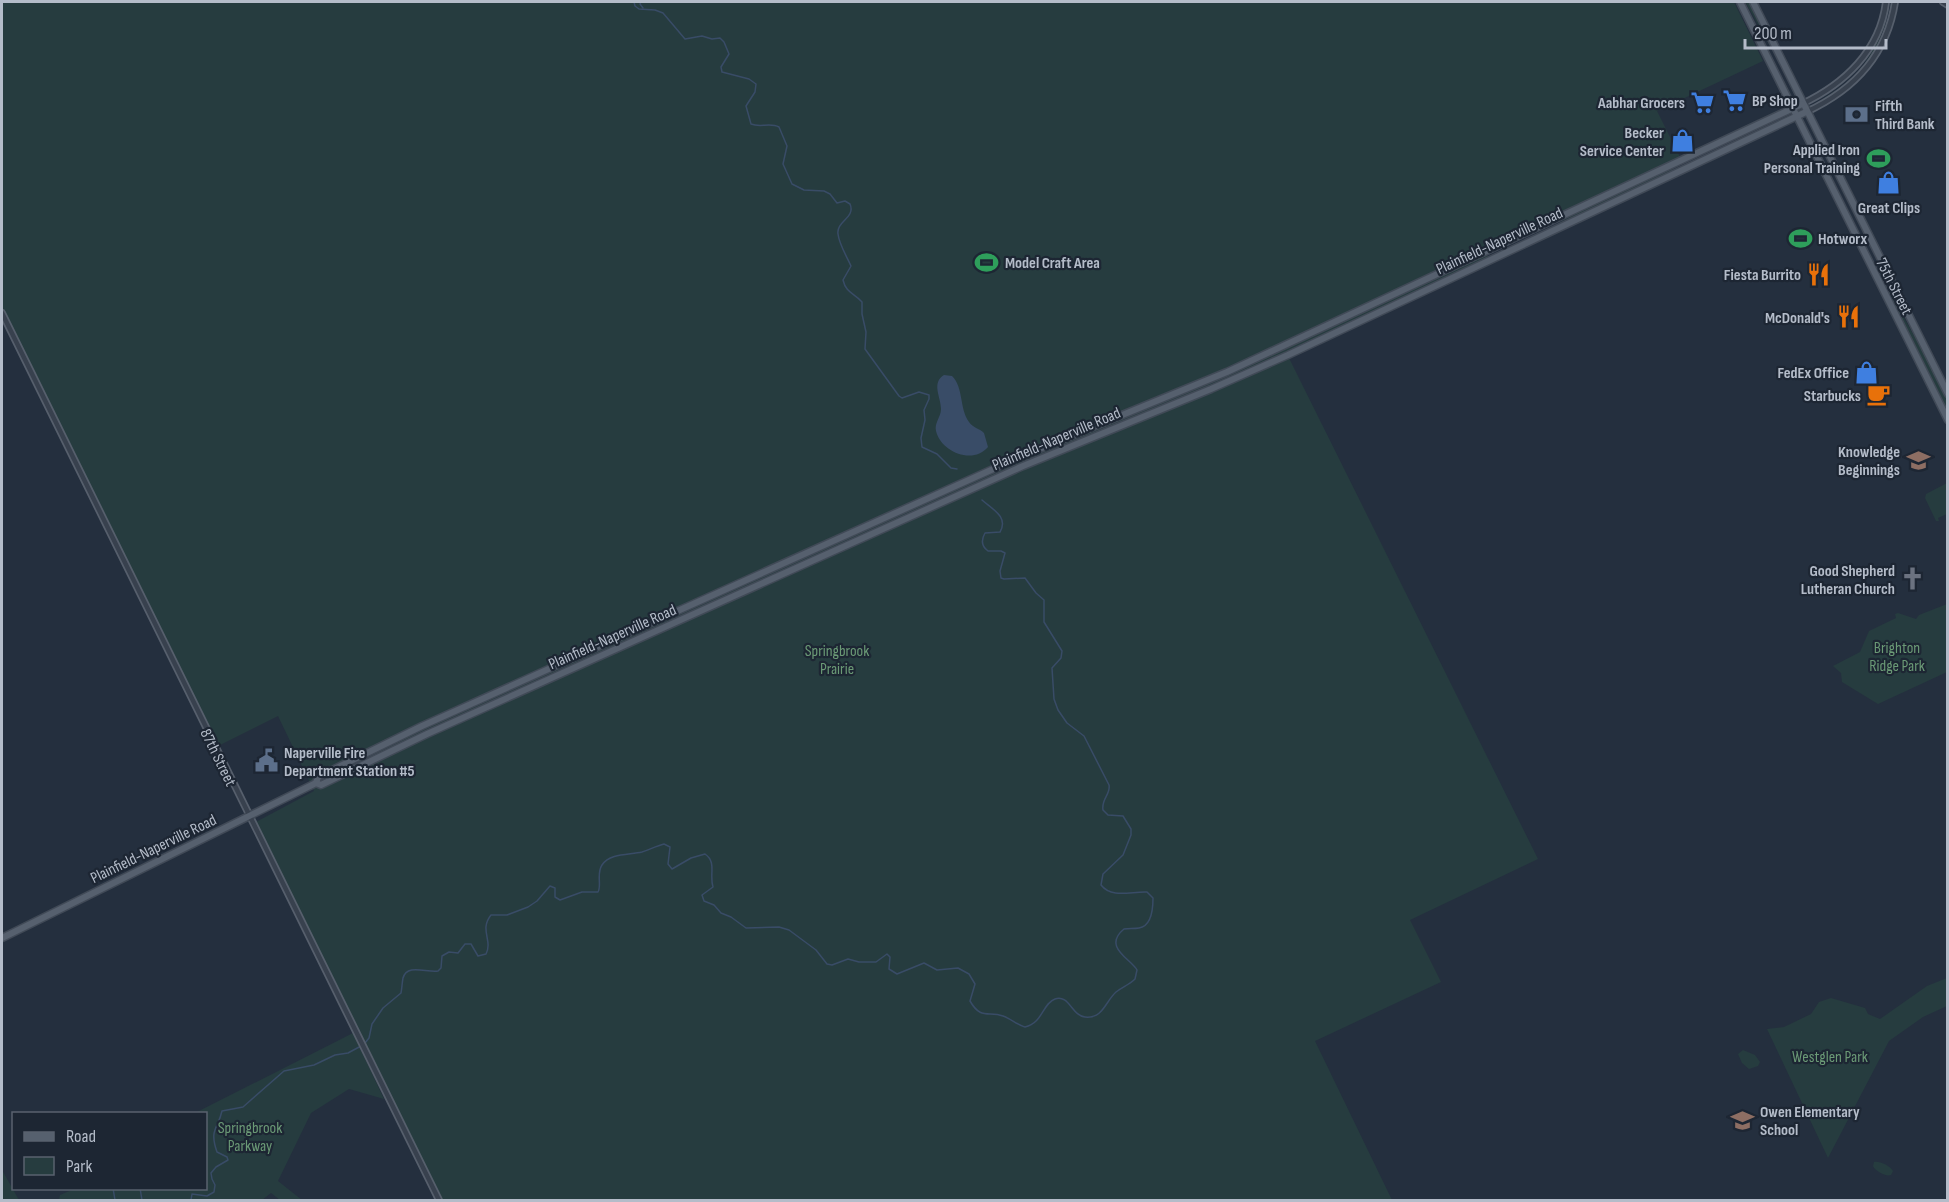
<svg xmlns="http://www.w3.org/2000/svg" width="1949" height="1202" font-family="'Sofia Sans Condensed',sans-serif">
  <rect width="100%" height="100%" fill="#242f3e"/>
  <g fill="#263c3f">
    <path d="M2 2H1734L1763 61 1657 111 1680 157 1283 343 1285 349 1486 254 1488 257 1286 352 1538 859 1410 920 1441 982 1315 1041 1392 1200H442L256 822 314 791 278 716 218 746 2 312Z"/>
    <path d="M1745 2H1750L1771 48 1746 3Z"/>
    <path d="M1888 2 1885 25 1873 55 1863 68 1845 86 1820 101C1829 94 1841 88 1850 80 1872 60 1884 31 1888 2Z"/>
    <path d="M1671 168 1673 170 1549 229 1578 212Z"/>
    <path d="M1879 274 1925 355 1947 400V414Z"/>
    <path d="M1947 483V514L1938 518 1939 521H1936L1925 498 1926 494Z"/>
    <path d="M1947 604V672L1878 704 1842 682 1841 673 1833 666 1860 652 1869 631 1896 618 1895 614 1898 613 1916 619 1919 615Z"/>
    <path d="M1947 978V1006L1923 1017 1889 1041 1828 1158 1767 1029 1784 1027 1811 1014 1819 1002 1831 998 1865 1008 1868 1014 1880 1019 1927 986Z"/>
    <path d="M353 1033 384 1099 349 1089 311 1113 278 1181 302 1200H280L271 1193 262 1200H59L60 1195 74 1189 206 1188V1114L195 1113Z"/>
    <path d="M1743 1050 1755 1055 1760 1062 1758 1066 1749 1069 1742 1063 1738 1054Z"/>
    <path d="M1874 1162C1880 1161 1890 1166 1893 1171L1891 1175C1886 1177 1875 1171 1873 1166Z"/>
    <path d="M2 1170 19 1200H2Z"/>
  </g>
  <path fill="#394c67" d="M944 375 952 376C964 388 959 408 969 422 973 428 979 428 984 433L988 447C973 465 941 452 936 431 934 423 941 417 941 409 941 397 931 383 944 375Z"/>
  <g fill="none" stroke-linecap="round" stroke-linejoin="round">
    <g stroke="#394c67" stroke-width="1.5">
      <path d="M634 2 635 6 639 9 655 10 663 13 685 39 702 36 712 39 720 38 724 42 729 54 721 67 722 72 749 79 756 84 755 92 746 106 751 124C761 128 770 122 779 127L787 146 783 164 792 184 804 190 824 191 830 194 837 203 845 201 850 204C856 218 836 221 838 234 839 244 847 257 851 266L843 280C846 293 854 293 862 302V314L866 332 865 349 899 396 902 398 919 392 929 395V399L924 410 925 420 921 438 922 447 937 454 951 468 957 469"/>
      <path d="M641 2 640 4 643 8"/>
      <path d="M365 1043 369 1038 372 1024 383 1008 401 993C402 988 402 983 403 978 407 963 427 973 438 971L441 968 442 956 449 952 458 953 465 944H471L478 956 486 954C493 940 479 930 491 915H507L528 907 537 901 550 886 555 888V897L560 900 582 892H598C602 885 596 874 602 865 610 853 629 855 642 852 649 850 656 846 664 844L670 847 668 864 672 869 691 858 705 854C717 862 709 875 713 887L702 895 704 901 714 905 721 913 731 917 746 928 779 927 789 930 816 950 827 964 832 965 848 959 859 962H876L887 954 890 957 889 969 897 974 924 963 937 970 958 968 969 974 975 984 970 1001C981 1020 988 1011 1003 1016 1011 1019 1018 1025 1025 1027 1043 1023 1042 1004 1055 999 1069 994 1072 1016 1085 1017 1103 1019 1105 1002 1116 992 1122 987 1129 985 1135 979L1137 970C1131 959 1102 947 1124 929 1129 928 1134 929 1139 928 1152 926 1153 909 1153 898L1147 892C1132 891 1112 899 1101 885L1103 874 1123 855 1131 835V829L1123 816 1108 815 1103 810C1101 799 1111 794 1109 785L1084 736 1067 723 1058 710 1054 699 1052 668 1061 658 1062 651 1044 622V600L1036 593 1025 578 1004 579 1001 578 1000 571 1005 553 1001 551H988C981 546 981 540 985 533L1000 532C1009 517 992 509 982 500"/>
      <path d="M113 1188 115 1200"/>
      <path d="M140 1188 142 1200"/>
      <path d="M191 1200 192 1194 207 1196 214 1192 215 1185 212 1179 211 1173 216 1167 228 1160 227 1157 217 1152C209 1129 218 1129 222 1111L243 1107 284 1071 314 1065 335 1055 348 1053 361 1046"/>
    </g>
    <defs>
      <g id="minor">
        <path d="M1943 2 1948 5"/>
        <path d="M1802 104C1844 84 1880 51 1886 2"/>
        <path d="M1806 112C1854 90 1887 54 1895 2"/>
        <path d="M2 313 439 1200"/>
      </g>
      <g id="major">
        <path d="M1740 2 1948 420"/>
        <path d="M1753 2 1948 394"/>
        <path d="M316 783 318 777 422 726 1020 457 1227 372 1802 104"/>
        <path d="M2 938 316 783 321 785 427 734 1023 466 1211 389 1288 355 1806 112"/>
      </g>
    </defs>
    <use href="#minor" stroke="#565f6c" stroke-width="8"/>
    <use href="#major" stroke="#414a57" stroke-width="9"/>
    <use href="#minor" stroke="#38414e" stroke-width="4.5"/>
    <use href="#major" stroke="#56606e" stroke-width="6"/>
  </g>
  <defs>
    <symbol id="supermarket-bare" viewBox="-9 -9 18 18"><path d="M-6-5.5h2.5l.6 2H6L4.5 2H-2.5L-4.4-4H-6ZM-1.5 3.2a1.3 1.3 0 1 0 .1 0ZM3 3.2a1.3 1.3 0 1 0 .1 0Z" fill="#3f7fe0" stroke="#1d2633" stroke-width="2.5" paint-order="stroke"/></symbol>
    <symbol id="bank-bare" viewBox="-9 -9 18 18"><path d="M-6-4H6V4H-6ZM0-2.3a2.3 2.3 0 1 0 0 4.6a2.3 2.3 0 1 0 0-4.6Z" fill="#5c6f8a" stroke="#1d2633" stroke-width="2.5" paint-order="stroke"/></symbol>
    <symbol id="shop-bare" viewBox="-9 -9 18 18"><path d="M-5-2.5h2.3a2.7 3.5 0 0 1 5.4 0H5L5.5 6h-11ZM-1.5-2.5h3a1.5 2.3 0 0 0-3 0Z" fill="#3f7fe0" stroke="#1d2633" stroke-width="2.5" paint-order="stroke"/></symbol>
    <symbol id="stadium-bare" viewBox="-9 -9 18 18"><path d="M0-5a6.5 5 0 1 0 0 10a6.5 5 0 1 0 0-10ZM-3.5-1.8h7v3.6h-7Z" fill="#2e9e5b" stroke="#1d2633" stroke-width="2.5" paint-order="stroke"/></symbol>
    <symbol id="restaurant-bare" viewBox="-9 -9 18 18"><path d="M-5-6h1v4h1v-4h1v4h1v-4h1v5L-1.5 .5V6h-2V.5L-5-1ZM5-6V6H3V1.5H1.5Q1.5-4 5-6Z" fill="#e8710a" stroke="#1d2633" stroke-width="2.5" paint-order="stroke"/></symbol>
    <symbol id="cafe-bare" viewBox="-9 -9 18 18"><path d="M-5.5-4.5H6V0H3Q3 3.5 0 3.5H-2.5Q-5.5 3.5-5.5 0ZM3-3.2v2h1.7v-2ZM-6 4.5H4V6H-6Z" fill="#e8710a" stroke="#1d2633" stroke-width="2.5" paint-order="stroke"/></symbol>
    <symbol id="school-bare" viewBox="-9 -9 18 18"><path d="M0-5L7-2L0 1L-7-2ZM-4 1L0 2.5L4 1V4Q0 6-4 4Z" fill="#8d6e63" stroke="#1d2633" stroke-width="2.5" paint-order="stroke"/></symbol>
    <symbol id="church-bare" viewBox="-9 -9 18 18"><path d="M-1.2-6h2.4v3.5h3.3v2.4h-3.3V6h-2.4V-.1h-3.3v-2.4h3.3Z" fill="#6b7280" stroke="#1d2633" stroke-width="2.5" paint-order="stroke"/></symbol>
    <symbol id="civic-bare" viewBox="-9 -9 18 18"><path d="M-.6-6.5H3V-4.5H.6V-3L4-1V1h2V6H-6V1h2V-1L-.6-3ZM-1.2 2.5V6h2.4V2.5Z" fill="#5c6f8a" stroke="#1d2633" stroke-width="2.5" paint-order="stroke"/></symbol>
  </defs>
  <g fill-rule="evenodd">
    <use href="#supermarket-bare" x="1718" y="84" width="33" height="33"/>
    <use href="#supermarket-bare" x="1686" y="86" width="33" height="33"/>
    <use href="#bank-bare" x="1840" y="98" width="33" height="33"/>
    <use href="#shop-bare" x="1666" y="124" width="33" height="33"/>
    <use href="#stadium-bare" x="1862" y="142" width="33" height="33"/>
    <use href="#shop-bare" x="1872" y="166" width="33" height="33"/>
    <use href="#stadium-bare" x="1784" y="222" width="33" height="33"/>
    <use href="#stadium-bare" x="970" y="246" width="33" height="33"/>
    <use href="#restaurant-bare" x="1802" y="258" width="33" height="33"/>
    <use href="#restaurant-bare" x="1832" y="300" width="33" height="33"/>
    <use href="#shop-bare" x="1850" y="356" width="33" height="33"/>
    <use href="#cafe-bare" x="1862" y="378" width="33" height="33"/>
    <use href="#school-bare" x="1902" y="444" width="33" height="33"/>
    <use href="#church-bare" x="1896" y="562" width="33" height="33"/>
    <use href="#civic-bare" x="250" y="744" width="33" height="33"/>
    <use href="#school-bare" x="1726" y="1104" width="33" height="33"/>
  </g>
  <g text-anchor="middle" stroke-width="4.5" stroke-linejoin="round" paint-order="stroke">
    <g font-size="16" font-weight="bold" fill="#b4bcc9" stroke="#1d2633" text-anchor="end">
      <text x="1752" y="106" text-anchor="start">BP Shop</text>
      <text x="1685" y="108">Aabhar Grocers</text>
      <text x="1875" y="111" text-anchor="start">Fifth<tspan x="1875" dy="18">Third Bank</tspan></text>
      <text x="1664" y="138">Becker<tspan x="1664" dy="18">Service Center</tspan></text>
      <text x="1860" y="155">Applied Iron<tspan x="1860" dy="18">Personal Training</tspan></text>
      <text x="1889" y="213" text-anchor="middle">Great Clips</text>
      <text x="1818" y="244" text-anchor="start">Hotworx</text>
      <text x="1005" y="268" text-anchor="start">Model Craft Area</text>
      <text x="1801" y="280">Fiesta Burrito</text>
      <text x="1830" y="323">McDonald's</text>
      <text x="1849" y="378">FedEx Office</text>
      <text x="1861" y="401">Starbucks</text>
      <text x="1900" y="457">Knowledge<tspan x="1900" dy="18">Beginnings</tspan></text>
      <text x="1895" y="576">Good Shepherd<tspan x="1895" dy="18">Lutheran Church</tspan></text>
      <text x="284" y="758" text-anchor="start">Naperville Fire<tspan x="284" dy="18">Department Station #5</tspan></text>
      <text x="1760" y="1117" text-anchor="start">Owen Elementary<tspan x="1760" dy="18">School</tspan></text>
    </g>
    <g font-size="16" fill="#b4bcc9" stroke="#1d2633">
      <text transform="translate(1499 240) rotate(-25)" y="6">Plainfield-Naperville Road</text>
      <text transform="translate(1895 286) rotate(63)" y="6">75th Street</text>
      <text transform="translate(1056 438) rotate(-23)" y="6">Plainfield-Naperville Road</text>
      <text transform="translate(612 636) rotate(-24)" y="6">Plainfield-Naperville Road</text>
      <text transform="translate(219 757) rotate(64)" y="6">87th Street</text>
      <text transform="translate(153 848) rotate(-26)" y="6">Plainfield-Naperville Road</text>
    </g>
    <g font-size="16" fill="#6b9a76" stroke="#1d2633">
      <text x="1897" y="653">Brighton<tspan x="1897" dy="18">Ridge Park</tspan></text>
      <text x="837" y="656">Springbrook<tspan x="837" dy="18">Prairie</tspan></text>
      <text x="1830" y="1062">Westglen Park</text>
      <text x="250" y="1133">Springbrook<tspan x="250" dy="18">Parkway</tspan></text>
    </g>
  </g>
  <rect width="1949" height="1202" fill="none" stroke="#b4bcc9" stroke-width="6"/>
  <rect x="12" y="1112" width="195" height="78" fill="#1d2633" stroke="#59626f" stroke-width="1.5"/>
  <rect x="24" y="1132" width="30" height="9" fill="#56606e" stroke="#59626f" stroke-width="1.5"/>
  <text x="66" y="1142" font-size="18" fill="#b4bcc9">Road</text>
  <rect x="24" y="1157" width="30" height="18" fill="#263c3f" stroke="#59626f" stroke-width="1.5"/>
  <text x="66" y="1172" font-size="18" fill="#b4bcc9">Park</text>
  <path d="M1745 39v9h141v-9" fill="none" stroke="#b4bcc9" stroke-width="3"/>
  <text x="1754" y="39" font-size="18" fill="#b4bcc9" stroke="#1d2633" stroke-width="4.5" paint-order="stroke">200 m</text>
</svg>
